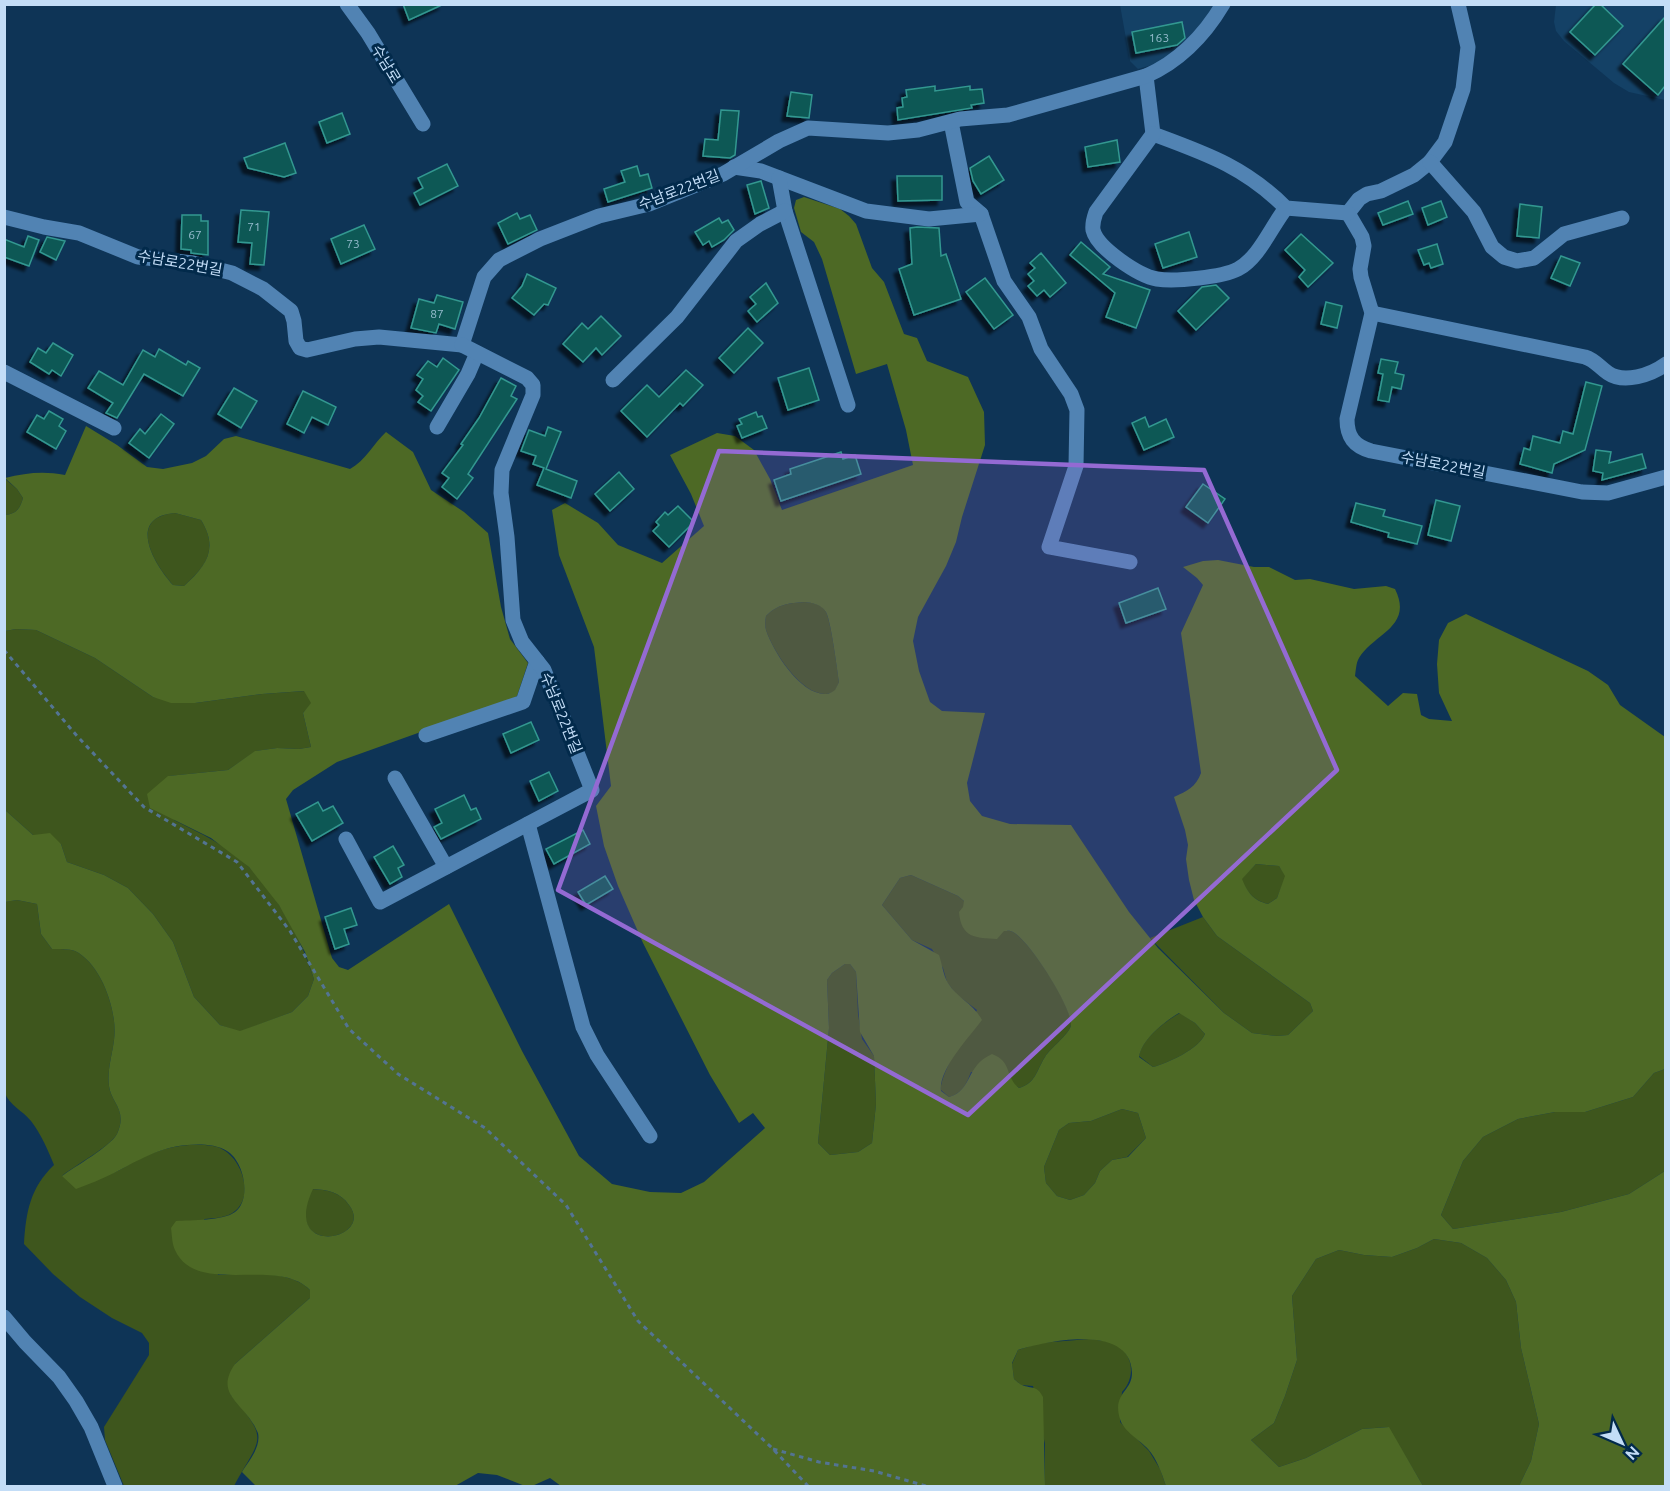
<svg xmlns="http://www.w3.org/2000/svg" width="1670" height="1491" font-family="Ubuntu,'Noto Sans KR',sans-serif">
  <defs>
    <filter id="shadow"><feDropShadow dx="-5" dy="5" stdDeviation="1.5" flood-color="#0009"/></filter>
  </defs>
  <rect width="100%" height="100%" fill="#0e3456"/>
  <g fill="#144166">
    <path d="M1120 5H1216L1191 41 1155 64 1138 69 1130 61Z"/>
    <path d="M1556 5H1665V100L1629 92 1614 83 1564 41 1556 31 1554 22Z"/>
  </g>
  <g fill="#3e561d">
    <path d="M4 478 17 489 23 498C20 509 16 514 5 515Z"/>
    <path d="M175 513 201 520C219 549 206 566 184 586L173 585C154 564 126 517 175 513Z"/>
    <path d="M805 602C813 603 822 604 826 612 831 622 837 668 839 682L835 691C832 692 829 694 826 694 801 695 773 651 766 630 765 626 765 621 766 616 778 604 789 603 805 602Z"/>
    <path d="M16 629 36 630 95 658 153 697 195 703 262 694 305 691 312 703 303 713 311 747 299 749 277 748 256 751 228 770 169 776 174 820C200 833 228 846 249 867 279 897 301 939 314 979L308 996 292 1012 240 1032 220 1025 194 997 173 942 153 914 128 888 104 875 67 862 61 844 33 835 5 810V631Z"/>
    <path d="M1256 864 1279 866 1286 876 1277 898 1268 904C1253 900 1248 893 1241 879Z"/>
    <path d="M911 875 958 896 964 901V907L1004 931C1008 931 1009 930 1013 932 1029 940 1073 1007 1071 1025 1070 1034 1050 1048 1045 1057 1036 1071 1036 1083 1019 1088L1012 1083 1010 1074 971 1072C966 1084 963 1093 949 1097L941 1090C939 1076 969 1026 977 1010L956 994 947 982 943 968 932 949 912 940 882 905 900 878Z"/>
    <path d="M17 900 37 904 41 934 52 949C59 949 69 949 75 951 102 964 118 1013 114 1040 112 1056 107 1070 109 1086 111 1103 128 1110 117 1134 110 1147 75 1165 62 1176 76 1175 101 1178 113 1173 121 1170 129 1164 137 1160 161 1148 187 1142 213 1146 240 1150 256 1195 235 1211 228 1218 214 1218 204 1219L218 1275C244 1273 291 1270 310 1290V1298L235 1364 231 1395C271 1442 260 1437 234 1486H124L105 1440 104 1427 149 1355V1343L142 1333 112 1318 80 1297 53 1274 24 1244C26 1212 30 1188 54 1165 48 1150 41 1134 31 1121 23 1111 9 1105 5 1093L4 902Z"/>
    <path d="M1203 917 1217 936 1310 1003 1313 1011 1288 1035 1277 1036 1252 1033 1224 1013 1150 938Z"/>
    <path d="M845 964H850L856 972 858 1014 862 1039 874 1056 876 1104 872 1143 858 1152 830 1155 818 1143 829 1028 827 980 832 973Z"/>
    <path d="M1180 1013 1195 1023 1205 1034C1199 1049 1168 1063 1153 1067L1139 1056C1142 1039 1164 1022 1180 1013Z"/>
    <path d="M1665 1069V1171L1629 1194 1561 1212 1453 1229 1441 1215 1463 1161 1483 1137 1518 1119 1555 1112H1585L1633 1097 1654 1073Z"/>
    <path d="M1122 1109 1138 1113 1146 1138 1127 1157 1112 1160 1100 1171 1095 1183 1084 1195 1070 1200 1057 1196 1046 1183 1044 1167 1059 1130 1069 1123 1091 1121Z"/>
    <path d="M312 1189C328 1190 340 1192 349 1205 376 1240 280 1259 312 1189Z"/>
    <path d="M1434 1239 1461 1243 1487 1258 1506 1280 1516 1302 1521 1348 1539 1424 1531 1461 1519 1486H1423L1388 1427 1362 1429 1306 1458 1279 1467 1251 1440 1274 1423 1285 1396 1297 1360 1292 1296 1316 1259 1339 1250 1364 1255 1392 1257 1417 1248Z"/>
    <path d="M1089 1339C1095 1340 1102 1340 1109 1342 1132 1348 1138 1375 1122 1392L1120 1422 1149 1451 1160 1469 1166 1486H1045V1444L1033 1386 1021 1385 1014 1379 1012 1364 1018 1350 1040 1343Z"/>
  </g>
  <path fill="#4d6925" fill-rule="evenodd" d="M804 197 840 209 849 216 856 224 872 268 884 282 904 334 917 338 927 361 968 377 984 412 985 445 962 517 956 542 946 566 918 617 913 641 919 671 930 702 942 711 985 713 967 783 970 801 982 816 1010 824 1071 825 1129 912 1158 948 1224 1013 1252 1033 1277 1036 1288 1035 1313 1011 1310 1003 1217 936 1203 917 1194 900 1189 880 1186 859 1188 845 1185 830 1174 797C1187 791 1196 787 1201 773L1181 633 1203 585 1197 578 1183 567 1203 561 1218 560 1254 567H1269L1295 580 1310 579 1354 589 1386 586 1395 589C1414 627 1373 634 1359 658 1356 663 1356 670 1355 676L1388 706 1403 693 1417 694 1421 715 1429 719 1452 721 1439 693 1437 664 1439 640 1448 623 1466 614 1588 671 1608 685 1620 705 1665 737V1069L1654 1073 1633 1097 1585 1112H1555L1518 1119 1483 1137 1463 1161 1441 1215 1453 1229 1561 1212 1629 1194 1665 1171V1486H1519L1531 1461 1539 1424 1521 1348 1516 1302 1506 1280 1487 1258 1461 1243 1434 1239 1417 1248 1392 1257 1364 1255 1339 1250 1316 1259 1292 1296 1297 1360 1285 1396 1274 1423 1251 1440 1279 1467 1306 1458 1362 1429 1389 1427 1423 1486H1166C1162 1474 1157 1459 1148 1449 1140 1440 1124 1432 1120 1419 1112 1393 1132 1392 1132 1373 1131 1323 1047 1341 1018 1350L1012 1363 1014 1379C1015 1380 1021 1385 1022 1385 1032 1389 1037 1385 1043 1397L1045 1486H561L550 1478 532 1486H525L497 1475 478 1473 455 1486H256L242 1472C249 1461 261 1447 258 1433 258 1433 254 1425 254 1425 240 1401 215 1393 235 1364L310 1298V1290C277 1256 196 1297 175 1250 172 1244 172 1235 171 1228L176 1221C191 1220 223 1221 235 1212 252 1199 244 1161 227 1151 216 1144 199 1144 187 1145 160 1147 137 1161 114 1173 102 1179 89 1184 76 1189L62 1176C74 1167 111 1146 117 1134 128 1110 111 1103 109 1086 107 1070 112 1056 114 1040 118 1013 102 964 75 951 69 949 59 949 52 949L41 934 37 904 17 900 5 902V810L33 835 50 833 61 844 67 862 104 875 128 888 153 914 173 942 194 997 220 1025 240 1031 292 1012 308 996 314 979 305 952 279 905 249 867 211 838 150 808 147 794 168 776 228 770 255 751 277 748 299 749 311 747 303 713 311 703 304 691 262 694 195 703H171L153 697 95 658 36 630 16 629 5 631V515C16 514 20 509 23 498L17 489 5 478C26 473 43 471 65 475L86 426 117 445 147 467 163 469 192 463 206 456 224 439 236 436 350 469C365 461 374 443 386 432L413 452 431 490 464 512 488 533 501 607 510 639 528 663 517 696 510 700 337 762 293 790 286 799 332 958 339 967 348 970 449 904 522 1051 579 1156 612 1184 650 1192 681 1193 704 1182 765 1128 753 1113 739 1123 710 1075 643 943 618 886 604 846 596 806 611 786 594 647 559 555 552 510 565 503 598 523 618 545 662 563 704 526 691 494 670 455 717 433 735 436 754 450 770 479 782 510 913 465 906 430 887 364 856 374 822 259 814 242 801 232 794 208 796 200ZM175 513 201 520C219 549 206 566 184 586L173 585C154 564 126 517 175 513ZM805 602C812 603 821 604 826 612 831 621 837 669 839 682L835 690C832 692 829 694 826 694 800 695 773 651 766 630 765 626 765 621 766 616 778 604 789 603 805 602ZM1256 864 1279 866 1285 876 1277 898 1268 904C1253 900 1248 893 1242 879ZM911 875 958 896 964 901 963 907 959 912C961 938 976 938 997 939L1004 931C1008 931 1009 930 1013 932 1029 940 1072 1007 1071 1025 1070 1034 1050 1048 1045 1057 1036 1071 1036 1083 1019 1088 1005 1077 1012 1061 992 1054 965 1066 973 1090 949 1097L941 1091C938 1070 970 1036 982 1020 974 1004 957 998 948 983 943 975 942 963 939 955L912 940 882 905 900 878ZM845 964H850L856 972 860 1032 874 1056 876 1104 872 1143 858 1152 830 1155 818 1143 829 1028 827 980 832 973ZM1179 1013 1195 1023 1205 1034C1199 1049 1168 1063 1153 1067L1139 1057C1142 1039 1164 1022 1179 1013ZM1122 1109 1138 1113 1146 1138 1128 1157 1112 1160 1100 1171 1095 1183 1084 1195 1070 1200 1057 1196 1046 1183 1044 1167 1059 1130 1069 1123 1091 1121ZM313 1189C328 1190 340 1192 349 1205 376 1240 280 1259 313 1189Z"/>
  <g fill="#105954" stroke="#339891" stroke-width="1.5" filter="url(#shadow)">
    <path d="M403 4H444L409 20Z"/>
    <path d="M1596 4H1600L1623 26 1595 55 1570 32Z"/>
    <path d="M1665 17V86L1658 95 1623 64Z"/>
    <path d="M1182 22 1185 38 1177 45 1136 53 1132 32Z"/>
    <path d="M935 86V91L970 86V90L982 89 984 103 971 105 972 108 898 120 897 108 903 107 902 98 907 97 906 90Z"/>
    <path d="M791 92 812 95 809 118 787 116Z"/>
    <path d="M721 110 739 111 735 155 730 158 703 156 705 139 718 140Z"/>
    <path d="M342 113 350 134 327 143 319 122Z"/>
    <path d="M1117 140 1120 162 1088 167 1085 147Z"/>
    <path d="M285 143 296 173 284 177 248 168 244 158Z"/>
    <path d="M989 156 1004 180 981 194 973 181 970 168Z"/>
    <path d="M447 164 458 186 420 205 414 193 423 188 418 178Z"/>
    <path d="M637 166 640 176 648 174 652 188 608 202 604 189 625 182 621 171Z"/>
    <path d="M897 176H942V200L898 201Z"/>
    <path d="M761 181 769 208 755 214 747 185Z"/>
    <path d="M1408 201 1413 214 1383 225 1378 213Z"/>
    <path d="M1441 201 1447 217 1428 225 1422 208Z"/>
    <path d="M1520 204 1542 207 1539 238 1517 236Z"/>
    <path d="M241 210 269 212 264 265 250 264 252 243 238 242Z"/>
    <path d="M517 213 520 219 530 215 537 230 508 244 498 223Z"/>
    <path d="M182 215H201V221H208V255L191 253V250L181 249Z"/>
    <path d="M719 218 722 223 728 220 734 230 724 240 712 247 709 241 703 245 695 232Z"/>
    <path d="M364 225 375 249 341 264 331 239Z"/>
    <path d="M917 227 939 228 941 256 946 254 961 299 914 315 899 269 912 264 910 228Z"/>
    <path d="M1189 232 1197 257 1163 268 1155 244Z"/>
    <path d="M1301 234 1333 263 1308 287 1299 277 1305 270 1285 250Z"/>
    <path d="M28 236 39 240 29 266 4 257V239L24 247Z"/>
    <path d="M47 237 65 241 56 260 40 252Z"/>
    <path d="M1081 242 1110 267 1103 274 1150 290 1136 328 1106 317 1115 293 1070 255Z"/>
    <path d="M1437 244 1443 264 1431 268 1429 263 1424 265 1418 250Z"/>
    <path d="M1041 253 1066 283 1050 297 1044 290 1037 296 1028 286 1034 281 1028 274 1035 268 1030 263Z"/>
    <path d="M1561 256 1580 263 1570 286 1551 278Z"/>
    <path d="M527 274 556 288 548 305 544 304 534 315 512 298 522 286Z"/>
    <path d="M985 278 1013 315 994 329 966 292Z"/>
    <path d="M766 283 778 303 757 322 748 311 756 304 750 297Z"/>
    <path d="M1216 285 1229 298 1196 330 1178 311 1202 287Z"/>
    <path d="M437 295 463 302 455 329 439 324 436 333 411 328 419 299 434 303Z"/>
    <path d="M1326 302 1342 306 1337 328 1321 324Z"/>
    <path d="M601 316 621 336 602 355 596 348 583 362 563 344 582 323 588 329Z"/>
    <path d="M748 328 763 343 734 373 719 358Z"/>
    <path d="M53 343 73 355 61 376 52 370 49 374 30 362 38 348 46 353Z"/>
    <path d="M159 349 186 365 188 361 200 368 183 396 144 374 117 418 106 413 113 403 88 388 99 371 123 385 143 350 155 357Z"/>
    <path d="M443 358 459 370 431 411 418 402 423 396 416 390 423 379 417 375 428 361 437 367Z"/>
    <path d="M1381 359 1398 362 1395 373 1404 375 1401 389 1392 387 1389 402 1378 400 1383 374 1378 373Z"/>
    <path d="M809 368 819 400 788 410 778 378Z"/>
    <path d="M686 370 703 385 683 406 680 403 647 437 621 411 647 385 659 397Z"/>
    <path d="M501 378 516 386 511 396 517 399 468 474 473 478 457 499 442 487 449 478 442 473 463 445 461 444 479 418Z"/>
    <path d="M1586 382 1602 386 1585 450 1554 464 1552 473 1520 464 1524 448 1530 450 1533 436 1560 443 1563 431 1573 434Z"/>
    <path d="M234 388 257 401 241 428 218 414Z"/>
    <path d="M303 391 336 407 328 425 312 417 304 433 287 424Z"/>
    <path d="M49 411 63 419 59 426 66 431 56 449 27 432 37 415 44 419Z"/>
    <path d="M756 412 758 417 762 416 767 428 742 438 737 426 742 424 739 419Z"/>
    <path d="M161 414 174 424 149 458 129 443 140 429 145 434Z"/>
    <path d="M1145 417 1149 427 1166 419 1174 437 1144 450 1132 423Z"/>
    <path d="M548 427 561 432 546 469 577 481 571 498 537 485 544 468 533 464 536 456 521 451 529 430 545 436Z"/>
    <path d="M1596 450 1611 452 1609 463 1642 454 1646 468 1602 480 1603 473 1593 471Z"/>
    <path d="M841 452 843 459 855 455 861 474 781 501 774 480 791 474 790 469Z"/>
    <path d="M619 472 634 489 610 511 595 494Z"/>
    <path d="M1203 484 1225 499 1208 523 1186 507Z"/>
    <path d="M1436 500 1460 506 1451 541 1428 535Z"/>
    <path d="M1356 503 1385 510 1383 516 1422 526 1417 544 1388 537 1389 533 1351 522Z"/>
    <path d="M678 506 694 522 669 547 653 531 659 525 656 522 665 512 668 515Z"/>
    <path d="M1158 588 1166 609 1126 623 1119 603Z"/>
    <path d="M531 722 539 740 511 753 503 734Z"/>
    <path d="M549 772 558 791 539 801 530 781Z"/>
    <path d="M464 795 471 810 476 808 481 819 441 839 434 827 442 823 435 809Z"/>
    <path d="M318 802 323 811 333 806 343 823 312 841 296 814Z"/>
    <path d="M583 830 590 844 554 864 546 849Z"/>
    <path d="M393 846 404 865 398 868 402 877 390 884 374 857Z"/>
    <path d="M605 876 613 889 586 905 578 892Z"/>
    <path d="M351 908 357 925 344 929 349 944 335 949 325 917Z"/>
  </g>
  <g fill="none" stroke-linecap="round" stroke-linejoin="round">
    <g stroke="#537493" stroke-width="3" stroke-dasharray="4.5 4.5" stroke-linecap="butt">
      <path d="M4 650 77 736 144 807 237 862 290 931 349 1029 398 1074 485 1128 566 1205 638 1321 772 1448 808 1486"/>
      <path d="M773 1449 819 1462 874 1471 926 1486"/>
    </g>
    <g stroke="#5183b3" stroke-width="15">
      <path d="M347 4 368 33 423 124"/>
      <path d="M1458 4 1468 47 1463 89 1445 142 1430 162 1414 175 1381 191 1367 194 1359 199 1348 213 1362 237 1364 246 1360 269 1361 277 1372 313 1347 419C1347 437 1354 446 1371 451L1582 492 1608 493 1666 477"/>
      <path d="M1146 76 1153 134C1207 154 1245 167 1286 208L1348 213"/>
      <path d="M951 122 967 202 981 214 1004 281 1029 317 1041 349 1071 394 1077 410 1076 466 1049 547 1130 562"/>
      <path d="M1153 134 1096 212C1094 218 1092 223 1093 230 1097 248 1139 276 1157 279 1175 282 1223 277 1238 269 1259 258 1271 227 1286 208"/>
      <path d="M1430 162 1474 212 1492 247 1504 257 1517 261 1534 258 1564 234 1622 218"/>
      <path d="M734 167 761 171 866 211 929 219 981 214"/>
      <path d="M779 178 785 211 848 405"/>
      <path d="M4 217 44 227 79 233 138 257 193 263 232 273 263 289 291 311 294 321 296 341 300 348 307 350 355 339 379 337 462 345 484 277 499 260 540 239 599 216 649 204 723 174 779 141 808 128 888 133 918 130 960 119 1008 115 1146 76C1180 61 1204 36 1223 4"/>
      <path d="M1372 313 1585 357C1595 360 1599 367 1608 373 1624 384 1651 375 1666 364"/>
      <path d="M4 372 114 428"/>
      <path d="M613 380 677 317 736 241 760 224 785 211"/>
      <path d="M437 427 468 374 477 353"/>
      <path d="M426 735 523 702 537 661"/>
      <path d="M395 778 446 867"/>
      <path d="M528 824 583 1027 597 1055 650 1136"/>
      <path d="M346 839 380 902 592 790 544 670 522 642 513 620 507 537 501 493 502 470 533 395V385L527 378 462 345"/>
      <path d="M4 1317 25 1342 59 1377 76 1401 91 1427 115 1486"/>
    </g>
  </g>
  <path fill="#946ad3" fill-opacity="0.2" stroke="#946ad3" stroke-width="4.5" stroke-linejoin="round" d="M719 451 1204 470 1337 770 968 1115 558 890Z"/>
  <g text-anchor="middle" stroke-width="6" stroke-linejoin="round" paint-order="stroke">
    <g font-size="12" fill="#96bcce">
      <text x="1159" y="42">163</text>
      <text x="254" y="231">71</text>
      <text x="195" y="239">67</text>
      <text x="353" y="248">73</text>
      <text x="437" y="318">87</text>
    </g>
    <g font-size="15" fill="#c3ddf7" stroke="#022a4b">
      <text transform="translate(386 64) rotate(59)" y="5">수남로</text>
      <text transform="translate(679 190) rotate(-21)" y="5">수남로22번길</text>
      <text transform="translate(180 263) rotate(10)" y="5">수남로22번길</text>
      <text transform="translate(1443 465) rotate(11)" y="5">수남로22번길</text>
      <text transform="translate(561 713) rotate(68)" y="5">수남로22번길</text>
    </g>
  </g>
  <rect width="1670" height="1491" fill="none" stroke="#c3ddf7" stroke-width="12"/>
  <g transform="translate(1622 1443) rotate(134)" stroke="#022a4b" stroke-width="4.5" paint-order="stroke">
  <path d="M0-4.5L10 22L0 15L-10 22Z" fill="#c3ddf7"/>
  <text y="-9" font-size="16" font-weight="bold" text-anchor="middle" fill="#c3ddf7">N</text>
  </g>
</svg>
